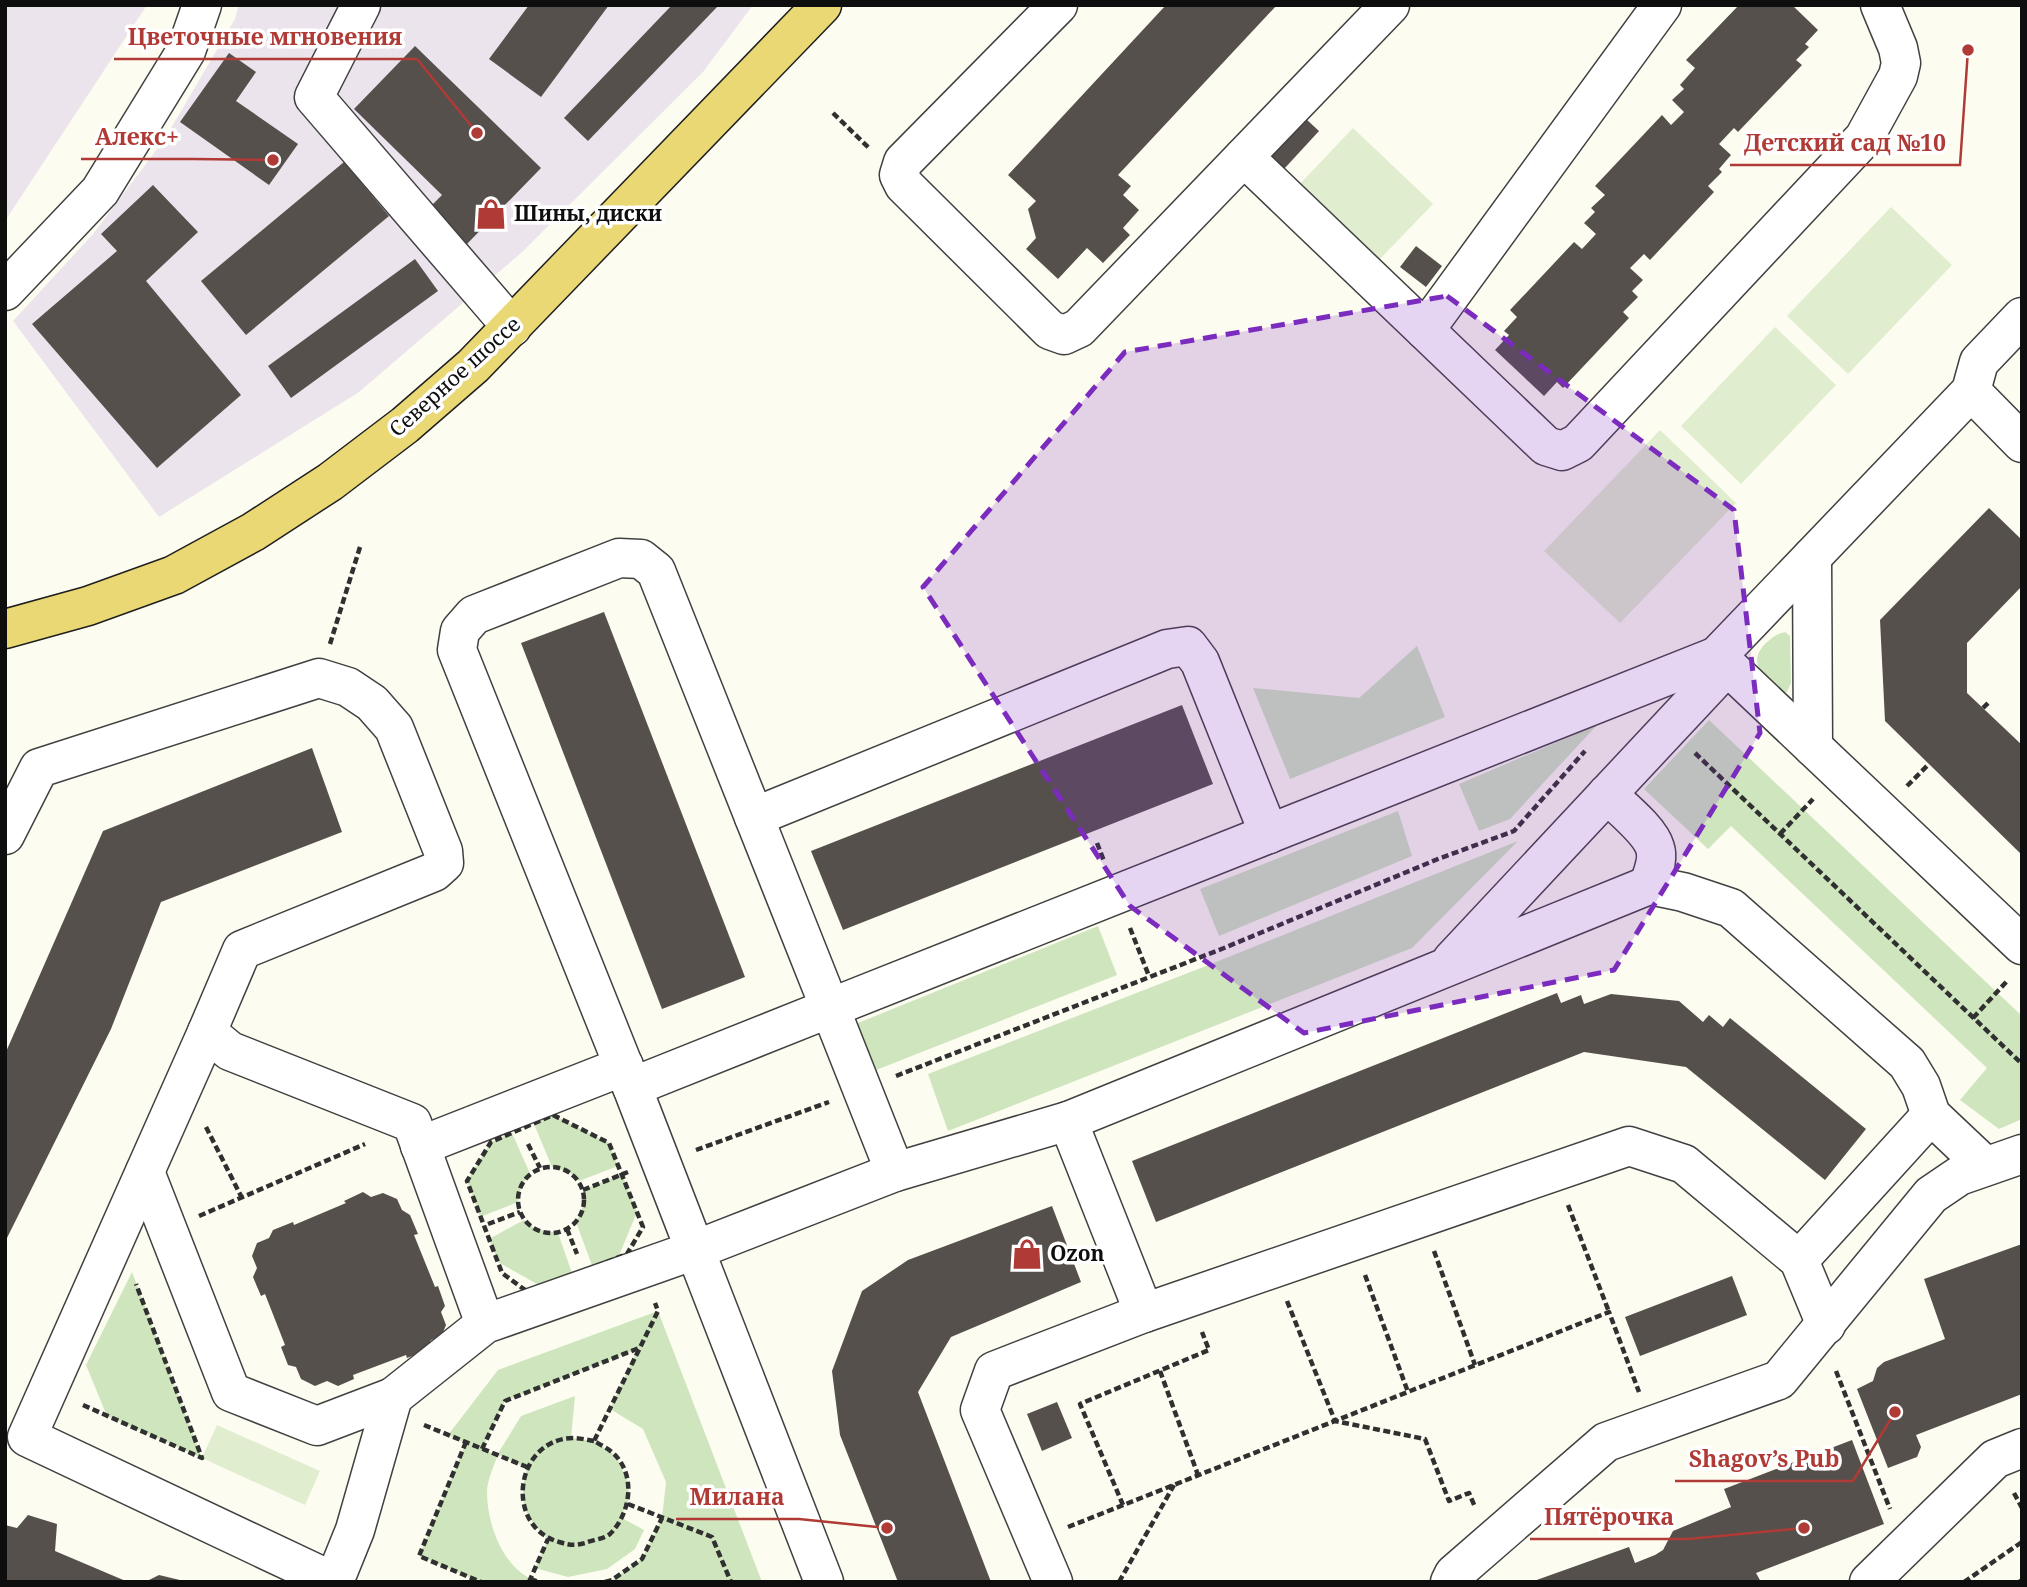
<svg xmlns="http://www.w3.org/2000/svg" width="2027" height="1587" font-family="'Noto Serif',serif">
  <rect width="100%" height="100%" fill="#fdfcf1"/>
  <g fill="#ece4ec">
    <path d="M5 5H147L5 221Z"/>
    <path d="M239 5H753L703 72 521 253 359 392 159 517 13 321 93 234 164 140 235 19Z"/>
  </g>
  <g fill="#cee5be">
    <path d="M1785 632 1790 636 1791 683 1787 692 1780 694C1766 678 1745 664 1766 643 1772 638 1776 634 1785 632Z"/>
    <path d="M1417 646 1445 717 1290 779 1253 688 1359 698Z"/>
    <path d="M1709 720 2022 1016V1119L1999 1129 1960 1100 1987 1068 1731 826 1708 849 1644 789Z"/>
    <path d="M1597 725 1510 819 1479 831 1459 784Z"/>
    <path d="M1398 811 1412 856 1219 936 1200 889Z"/>
    <path d="M1518 841 1412 948 948 1131 928 1074 1211 964Z"/>
    <path d="M1098 926 1117 975 866 1074 848 1027Z"/>
    <path d="M553 1115 609 1143 618 1166 579 1181 569 1172 552 1167 534 1124Z"/>
    <path d="M512 1133 531 1176 522 1183 518 1202 480 1217 467 1181 491 1142Z"/>
    <path d="M622 1174 637 1212 618 1258 593 1268 576 1222 584 1204 583 1190Z"/>
    <path d="M524 1220 535 1229 558 1233 573 1276 544 1288 498 1262 489 1239Z"/>
    <path d="M132 1272 202 1458 107 1416 86 1365Z"/>
    <path d="M658 1311 762 1582H605L612 1580 642 1559 662 1518 666 1482 643 1429 610 1409 638 1349 505 1401 482 1449 497 1455 521 1416 575 1396 571 1438 594 1441 616 1456 629 1484 628 1504 620 1517 644 1530 635 1549 607 1569 568 1577 535 1568 548 1539C522 1513 519 1504 527 1468L498 1455C494 1465 487 1481 487 1492 487 1525 504 1572 539 1582H481L419 1556 466 1443 448 1435 498 1370Z"/>
  </g>
  <g fill="#e0edce">
    <path d="M1353 128 1433 204 1379 260 1299 185Z"/>
    <path d="M1891 207 1952 265 1848 374 1787 316Z"/>
    <path d="M1775 327 1836 385 1741 484 1681 426Z"/>
    <path d="M1660 430 1736 503 1620 623 1544 551Z"/>
    <path d="M217 1425 320 1471 305 1505 202 1458Z"/>
  </g>
  <g fill="#56504c">
    <path d="M529 5H609L541 97 489 59Z"/>
    <path d="M672 5H719L588 141 564 118Z"/>
    <path d="M1166 5H1277L1118 175 1131 186 1123 195 1139 210 1123 228 1130 235 1103 263 1087 248 1058 279 1026 249 1036 238 1028 209 1036 201 1008 175Z"/>
    <path d="M1739 5H1792L1818 30 1805 44 1809 47 1796 60 1802 65 1738 132 1734 128 1719 144 1731 155 1719 169 1722 172 1708 186 1714 192 1650 260 1644 254 1630 268 1643 280 1632 291 1638 297 1623 312 1629 318 1563 388 1557 382 1544 396 1495 350 1509 335 1504 331 1517 317 1510 310 1574 242 1582 249 1596 234 1584 223 1595 212 1591 208 1605 195 1595 186 1662 115 1671 125 1684 112 1672 100 1684 89 1680 85 1695 68 1686 60Z"/>
    <path d="M415 46 541 168 466 245 429 208 442 195 354 109Z"/>
    <path d="M229 53 256 72 236 101 298 144 269 185 180 122Z"/>
    <path d="M1306 119 1319 131 1284 169 1271 157Z"/>
    <path d="M344 162 389 216 246 335 201 281Z"/>
    <path d="M153 185 198 232 146 281 241 395 157 468 32 324 117 251 101 234Z"/>
    <path d="M1416 246 1442 266 1426 287 1400 267Z"/>
    <path d="M415 259 438 291 291 398 268 366Z"/>
    <path d="M1989 508 2022 540V586L1967 643V693L2022 745V855L1885 721 1880 620Z"/>
    <path d="M604 612 745 977 662 1009 521 643Z"/>
    <path d="M1182 705 1213 784 843 930 811 851Z"/>
    <path d="M312 748 342 832 161 902 111 1029 5 1242V1054L103 831Z"/>
    <path d="M1557 993 1561 1003 1581 995 1584 1004 1611 994 1679 1001 1703 1022 1709 1015 1723 1027 1730 1018 1866 1129 1825 1180 1686 1067 1584 1052 1156 1222 1132 1161Z"/>
    <path d="M363 1192 371 1197 383 1193 397 1199 402 1210 410 1215 418 1234 414 1235 435 1287 438 1286 445 1306 441 1312 446 1325 441 1337 431 1340 427 1350 407 1358 406 1355 353 1375 354 1379 338 1386 327 1381 315 1386 301 1379 296 1367 288 1365 281 1347 285 1345 265 1294 261 1296 253 1277 257 1268 252 1256 257 1243 269 1238 273 1230 293 1222 294 1225 346 1203 344 1201Z"/>
    <path d="M1052 1206 1081 1282 951 1337 918 1392 991 1582H898L840 1435 832 1371 862 1291 908 1260Z"/>
    <path d="M2022 1244V1394L1916 1435 1921 1447 1917 1457 1888 1468 1857 1389 1873 1381 1877 1368 1884 1362 1945 1339 1924 1279Z"/>
    <path d="M1732 1276 1747 1315 1640 1356 1625 1317Z"/>
    <path d="M1057 1402 1072 1438 1042 1451 1027 1414Z"/>
    <path d="M1852 1440 1884 1524 1756 1573 1761 1582H1531L1629 1547 1635 1563 1655 1555 1663 1550 1673 1531 1731 1507 1724 1489Z"/>
    <path d="M28 1515 57 1524 55 1551 128 1582H5V1525L17 1528Z"/>
    <path d="M159 1575 184 1581V1582H145Z"/>
  </g>
  <g fill="none" stroke-linecap="round" stroke-linejoin="round">
    <defs>
      <g id="minor">
        <path d="M361 5 314 97 512 327"/>
        <path d="M1058 5 903 162 899 175 904 185 1050 330 1064 335 1079 328 1390 5"/>
        <path d="M1244 157 1546 446 1562 451 1578 443 1864 138 1898 76 1901 63 1898 48 1880 5"/>
        <path d="M5 291 100 191 186 51 202 5"/>
        <path d="M2022 317 1979 362 1971 391 1717 656 2022 945"/>
        <path d="M1425 330 1662 5"/>
        <path d="M1971 391 2022 443"/>
        <path d="M1812 557 1813 747"/>
        <path d="M619 558 641 559 656 571 830 1008 632 1087 457 650 460 631 474 615Z"/>
        <path d="M1607 794C1620 807 1650 830 1655 848 1659 860 1652 874 1649 885"/>
        <path d="M754 817 1167 649 1188 646 1200 662 1269 834"/>
        <path d="M5 835 39 768 319 678 348 687 372 703 394 728 443 851 444 863 434 872 242 950 207 1032"/>
        <path d="M1452 960 1727 666"/>
        <path d="M1068 1121 1649 885 1683 892 1731 908 1907 1063 1921 1086 1931 1115 1985 1166"/>
        <path d="M420 1146 624 1066"/>
        <path d="M145 1172 231 1392 317 1426 393 1397"/>
        <path d="M895 1172 830 1008 1717 656"/>
        <path d="M1799 1260 1931 1115"/>
        <path d="M1144 1313 1629 1146 1684 1164 1799 1260 1826 1325"/>
        <path d="M485 1324 412 1123 230 1051 207 1032 27 1437 334 1582 355 1530 393 1397 485 1324 695 1250 632 1087"/>
        <path d="M824 1582 695 1250 895 1172 1068 1121 1144 1313 994 1371 980 1410 1053 1582"/>
        <path d="M1450 1582 1454 1574 1606 1442 1779 1380 1931 1195 1959 1176 2022 1154"/>
        <path d="M1869 1582 1995 1459 2022 1448"/>
      </g>
      <path id="major" d="M5 629 88 606 174 575 253 532 330 482 405 425 473 366 822 5"/>
    </defs>
    <use href="#minor" stroke="#414141" stroke-width="41"/>
    <use href="#major" stroke="#1f1f1f" stroke-width="41"/>
    <g stroke="#303030" stroke-width="4.5" stroke-dasharray="7 3.5" stroke-linecap="butt">
      <path d="M833 113 870 149"/>
      <path d="M330 644 360 547"/>
      <path d="M1983 708 1990 701"/>
      <path d="M1695 753 2022 1064"/>
      <path d="M1907 786 1929 764"/>
      <path d="M1780 834 1813 799"/>
      <path d="M1097 843 1104 861"/>
      <path d="M1130 928 1149 976"/>
      <path d="M1973 1018 2008 980"/>
      <path d="M896 1076 1224 948 1438 859 1514 831 1585 751"/>
      <path d="M553 1115 609 1143 643 1227 627 1254 529 1293 502 1273 467 1181 491 1142Z"/>
      <path d="M206 1127 242 1198"/>
      <path d="M528 1144 540 1168"/>
      <path d="M696 1150 829 1102"/>
      <circle cx="551" cy="1200" r="33"/>
      <path d="M583 1190 628 1172"/>
      <path d="M1568 1205 1609 1312"/>
      <path d="M199 1216 365 1144"/>
      <path d="M488 1224 520 1212"/>
      <path d="M567 1229 577 1254"/>
      <path d="M1434 1251 1475 1365"/>
      <path d="M1365 1275 1408 1392"/>
      <path d="M1287 1301 1335 1421 1425 1439 1449 1501 1469 1493 1475 1507"/>
      <path d="M1160 1371 1198 1475"/>
      <path d="M1836 1371 1890 1509"/>
      <path d="M83 1405 202 1458 136 1284"/>
      <path d="M424 1425 527 1467"/>
      <path d="M594 1441C587 1440 580 1438 573 1438 515 1439 503 1526 559 1542 569 1545 574 1546 585 1543 592 1540 604 1539 610 1534 630 1514 636 1478 616 1456 611 1450 601 1445 594 1441L658 1311 655 1303"/>
      <path d="M466 1442 419 1556 481 1582"/>
      <path d="M482 1449 505 1401 639 1348"/>
      <path d="M2014 1493 2022 1508"/>
      <path d="M628 1504 712 1537 731 1582"/>
      <path d="M1123 1505 1080 1404 1209 1350 1202 1332"/>
      <path d="M1068 1527 1609 1312 1639 1392"/>
      <path d="M530 1579 539 1582"/>
      <path d="M529 1582 548 1539"/>
      <path d="M605 1582 612 1580 642 1559 662 1518"/>
      <path d="M1119 1582 1174 1485"/>
      <path d="M1964 1582 2022 1542"/>
      <path d="M2019 1582 2022 1580"/>
    </g>
    <use href="#minor" stroke="#fff" stroke-width="38"/>
    <use href="#major" stroke="#ead874" stroke-width="38"/>
  </g>
  <path fill="#7b2cbf" fill-opacity="0.2" stroke="#7b2cbf" stroke-width="5" stroke-dasharray="14 9" stroke-linejoin="round" d="M1447 296 1734 510 1760 733 1614 970 1304 1033 1130 906 923 587 1125 352Z"/>
  <defs>
    <symbol id="shop-bare" viewBox="-9 -9 18 18"><path d="M-5-2.5h2.3a2.7 3.5 0 0 1 5.4 0H5L5.5 6h-11ZM-1.5-2.5h3a1.5 2.3 0 0 0-3 0Z" fill="#b03a35" stroke="#fff" stroke-width="2.5" paint-order="stroke"/></symbol>
  </defs>
  <g fill-rule="evenodd">
    <use href="#shop-bare" x="469" y="192" width="44" height="44"/>
    <use href="#shop-bare" x="1005" y="1232" width="44" height="44"/>
  </g>
  <g text-anchor="middle" stroke-width="7" stroke-linejoin="round" paint-order="stroke">
    <g font-size="21" font-weight="bold" fill="#0e0e0e" stroke="#fff" text-anchor="start">
      <text x="514" y="221">Шины, диски</text>
      <text x="1050" y="1261">Ozon</text>
    </g>
    <g font-size="21" fill="#0e0e0e" stroke="#fff">
      <text transform="translate(455 377) rotate(-42)" y="7">Северное шоссе</text>
    </g>
  </g>
  <path fill="none" stroke="#b03a35" stroke-width="2.5" d="M477 133L417 59H114M273 160L193 159H81M1968 50L1960 165H1730M1895 1412L1853 1481H1675M887 1528L799 1519H676M1804 1528L1688 1539H1530"/>
  <g fill="#b03a35" stroke="#fff" stroke-width="2.5">
    <circle cx="477" cy="133" r="7"/>
    <circle cx="273" cy="160" r="7"/>
    <circle cx="1968" cy="50" r="7"/>
    <circle cx="1895" cy="1412" r="7"/>
    <circle cx="887" cy="1528" r="7"/>
    <circle cx="1804" cy="1528" r="7"/>
  </g>
  <g font-size="23" text-anchor="middle" font-weight="bold" fill="#b03a35" stroke="#fff" stroke-width="7" stroke-linejoin="round" paint-order="stroke">
    <text x="265" y="45">Цветочные мгновения</text>
    <text x="137" y="145">Алекс+</text>
    <text x="1845" y="151">Детский сад №10</text>
    <text x="1764" y="1467">Shagov’s Pub</text>
    <text x="737" y="1505">Милана</text>
    <text x="1609" y="1525">Пятёрочка</text>
  </g>
  <rect width="2027" height="1587" fill="none" stroke="#0e0e0e" stroke-width="14"/>
</svg>
